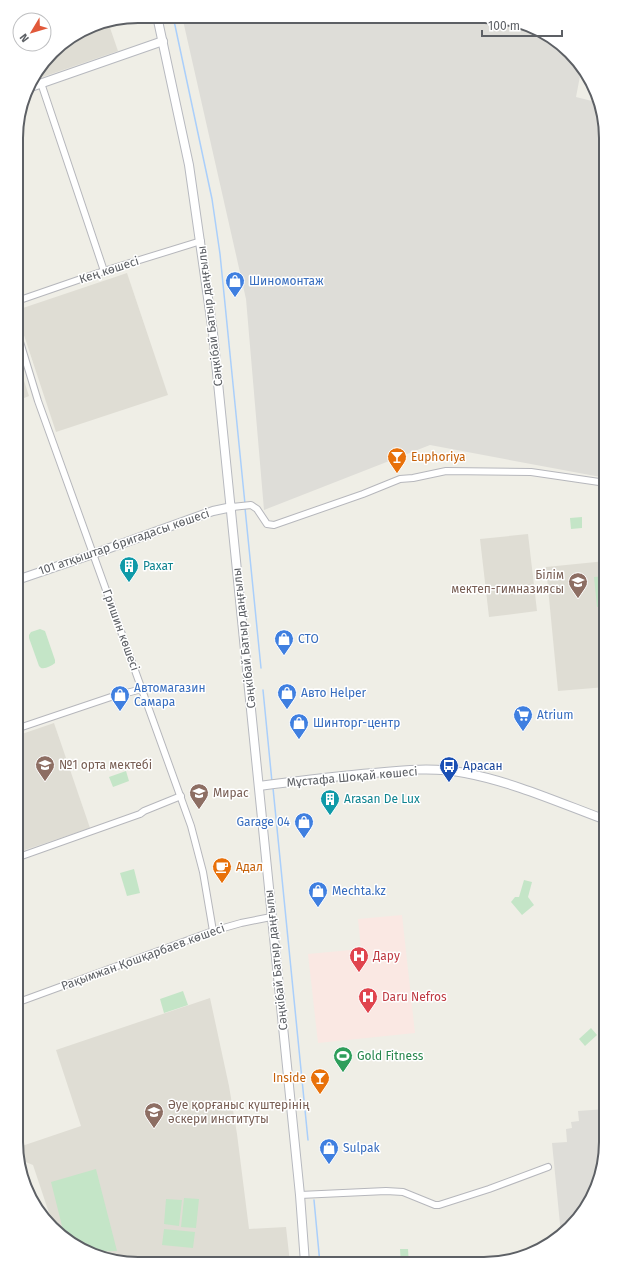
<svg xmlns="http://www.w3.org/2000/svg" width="622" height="1280" font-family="'Fira Sans',sans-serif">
  <rect width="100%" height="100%" fill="#efeee6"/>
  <g fill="#deddd8">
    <path d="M182 16 488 18 516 23 564 46 581 71 576 97 600 103 606 138V478L430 445 264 510 246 299Z"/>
    <path d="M606 1109V1150L597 1188 581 1216 561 1234 552 1143 567 1142 566 1129 572 1128 571 1122 579 1121 578 1111Z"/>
  </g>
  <g fill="#dfddd4">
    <path d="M108 22 118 51 31 81 57 46 92 25Z"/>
    <path d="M127 273 168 395 56 432 17 314V310Z"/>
    <path d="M17 359 29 396 17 401Z"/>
    <path d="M528 534 537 611 489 617 480 539Z"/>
    <path d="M606 561V687L558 691 546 567Z"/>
    <path d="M54 723 90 828 16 853V736Z"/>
    <path d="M210 998 229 1086 237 1134 249 1229 286 1227 290 1263H122L91 1255 58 1234 54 1228 33 1165 23 1161 19 1147 81 1126 56 1050Z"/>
  </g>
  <path fill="#fae8e3" d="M402 915 415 1033 318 1043 308 954 361 949 358 919Z"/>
  <g fill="#c4e5c7">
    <path d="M582 517V528L571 529 570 518Z"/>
    <path d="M606 576V606L597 607 594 577Z"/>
    <path d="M40 629 45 631 55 660V663C51 666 46 669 41 668L39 666 29 638V635L31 632Z"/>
    <path d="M126 771 129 781 113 787 109 777Z"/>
    <path d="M134 869 140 893 127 896 120 873Z"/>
    <path d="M524 880 532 882 528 897 534 905 522 915 511 902 515 897H519Z"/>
    <path d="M183 991 188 1005 164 1013 160 999Z"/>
    <path d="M591 1028 597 1035 585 1046 579 1039Z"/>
    <path d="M96 1169 117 1251 87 1252 65 1238 51 1182Z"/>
    <path d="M184 1198 199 1199 196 1228 181 1227Z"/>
    <path d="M166 1199 182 1200 179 1226 164 1224Z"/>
    <path d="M164 1229 195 1232 193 1248 162 1245Z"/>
    <path d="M400 1249H408L409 1264H401Z"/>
  </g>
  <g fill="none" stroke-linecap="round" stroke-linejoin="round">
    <g stroke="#aacffb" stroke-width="1.5">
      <path d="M173 16 212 199 220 254 245 504"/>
      <path d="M245 508 261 668"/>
      <path d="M263 690 272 782"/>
      <path d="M273 788 308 1140"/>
      <path d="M314 1200 320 1264"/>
    </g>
    <defs>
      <g id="street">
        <path d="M41 83 104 271"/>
        <path d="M17 301 104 271 201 241"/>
        <path d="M17 332 38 401 191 826 203 872 213 931"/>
        <path d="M232 507 251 505 257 509 267 524 274 525 363 494 400 479 413 478 446 471 531 472 606 483"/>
        <path d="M16 729 111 697 142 689"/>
        <path d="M16 858 140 814 144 811 181 796"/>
        <path d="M16 1003 213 931 241 923 271 917"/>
        <path d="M300 1195 386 1191 403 1192 435 1205H439L489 1189 548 1167"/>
      </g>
      <g id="secondary">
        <path d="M157 16 189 165 213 333 300 1195 305 1263"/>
        <path d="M28 88 163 41"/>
        <path d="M17 580 93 554 213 511 232 507"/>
        <path d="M259 786C297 781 335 776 374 773 403 770 435 767 465 773 513 782 560 803 606 820"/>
      </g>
    </defs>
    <use href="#street" stroke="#b6b7bc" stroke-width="8"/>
    <use href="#secondary" stroke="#b7b9bf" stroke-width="10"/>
    <use href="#street" stroke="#fff" stroke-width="6"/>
    <use href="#secondary" stroke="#fff" stroke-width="8"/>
  </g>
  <defs>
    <symbol id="shop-pin" viewBox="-11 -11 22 30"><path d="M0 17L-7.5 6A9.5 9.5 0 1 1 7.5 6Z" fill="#3f7fe0" stroke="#fff"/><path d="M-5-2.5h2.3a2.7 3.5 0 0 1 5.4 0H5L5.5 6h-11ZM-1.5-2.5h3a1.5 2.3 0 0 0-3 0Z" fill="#fff"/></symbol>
    <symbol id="bar-pin" viewBox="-11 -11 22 30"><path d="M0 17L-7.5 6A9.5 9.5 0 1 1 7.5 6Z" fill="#e8710a" stroke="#fff"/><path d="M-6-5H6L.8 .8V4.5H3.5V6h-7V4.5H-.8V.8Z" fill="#fff"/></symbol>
    <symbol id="building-pin" viewBox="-11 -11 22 30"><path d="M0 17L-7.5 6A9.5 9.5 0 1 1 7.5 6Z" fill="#0f9aa8" stroke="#fff"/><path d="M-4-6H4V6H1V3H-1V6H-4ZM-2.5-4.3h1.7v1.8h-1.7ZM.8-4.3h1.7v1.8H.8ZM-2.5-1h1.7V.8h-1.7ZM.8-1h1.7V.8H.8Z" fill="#fff"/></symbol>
    <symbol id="school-pin" viewBox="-11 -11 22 30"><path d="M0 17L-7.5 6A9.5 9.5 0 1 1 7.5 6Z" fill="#8d6e63" stroke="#fff"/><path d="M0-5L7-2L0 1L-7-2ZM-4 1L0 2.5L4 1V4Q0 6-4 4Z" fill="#fff"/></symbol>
    <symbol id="supermarket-pin" viewBox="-11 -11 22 30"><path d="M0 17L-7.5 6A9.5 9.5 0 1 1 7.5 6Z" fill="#3f7fe0" stroke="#fff"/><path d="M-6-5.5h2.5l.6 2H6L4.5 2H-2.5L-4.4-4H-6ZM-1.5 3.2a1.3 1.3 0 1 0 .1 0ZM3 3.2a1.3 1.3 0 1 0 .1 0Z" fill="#fff"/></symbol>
    <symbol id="bus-pin" viewBox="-11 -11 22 30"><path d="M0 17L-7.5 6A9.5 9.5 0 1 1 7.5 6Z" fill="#1a4fb4" stroke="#fff"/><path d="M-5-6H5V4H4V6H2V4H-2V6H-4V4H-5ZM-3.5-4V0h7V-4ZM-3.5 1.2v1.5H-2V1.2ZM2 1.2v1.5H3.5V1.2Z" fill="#fff"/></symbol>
    <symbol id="cafe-pin" viewBox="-11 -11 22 30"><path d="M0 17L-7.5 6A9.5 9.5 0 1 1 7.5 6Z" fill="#e8710a" stroke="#fff"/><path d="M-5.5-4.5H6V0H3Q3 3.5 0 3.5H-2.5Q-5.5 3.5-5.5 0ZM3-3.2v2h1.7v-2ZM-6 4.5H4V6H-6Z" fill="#fff"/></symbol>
    <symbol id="hospital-pin" viewBox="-11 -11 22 30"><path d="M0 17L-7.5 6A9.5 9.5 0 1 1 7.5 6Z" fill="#e0444e" stroke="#fff"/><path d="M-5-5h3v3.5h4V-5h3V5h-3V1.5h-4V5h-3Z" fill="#fff"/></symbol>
    <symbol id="stadium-pin" viewBox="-11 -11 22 30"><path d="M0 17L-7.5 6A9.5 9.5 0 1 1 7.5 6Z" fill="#2e9e5b" stroke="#fff"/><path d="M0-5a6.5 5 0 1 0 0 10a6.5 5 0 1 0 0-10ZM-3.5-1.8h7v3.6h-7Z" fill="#fff"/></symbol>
    <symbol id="university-pin" viewBox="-11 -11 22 30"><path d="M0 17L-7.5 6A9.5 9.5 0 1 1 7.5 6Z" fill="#8d6e63" stroke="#fff"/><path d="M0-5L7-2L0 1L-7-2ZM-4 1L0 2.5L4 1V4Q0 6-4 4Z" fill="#fff"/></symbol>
  </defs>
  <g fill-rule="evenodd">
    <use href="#shop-pin" x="224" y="270" width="22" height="30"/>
    <use href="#bar-pin" x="386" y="446" width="22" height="30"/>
    <use href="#building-pin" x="118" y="555" width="22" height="30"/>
    <use href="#school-pin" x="567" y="571" width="22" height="30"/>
    <use href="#shop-pin" x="273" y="628" width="22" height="30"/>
    <use href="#shop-pin" x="276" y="682" width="22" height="30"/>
    <use href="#shop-pin" x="109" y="684" width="22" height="30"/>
    <use href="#supermarket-pin" x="512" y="704" width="22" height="30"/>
    <use href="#shop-pin" x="288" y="712" width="22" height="30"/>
    <use href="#school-pin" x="34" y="754" width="22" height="30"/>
    <use href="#bus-pin" x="438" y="755" width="22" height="30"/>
    <use href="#school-pin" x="188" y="782" width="22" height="30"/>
    <use href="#building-pin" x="319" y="788" width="22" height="30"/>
    <use href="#shop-pin" x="293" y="811" width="22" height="30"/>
    <use href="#cafe-pin" x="211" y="856" width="22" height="30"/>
    <use href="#shop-pin" x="307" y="880" width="22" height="30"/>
    <use href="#hospital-pin" x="348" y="945" width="22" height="30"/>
    <use href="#hospital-pin" x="357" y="986" width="22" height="30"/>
    <use href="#stadium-pin" x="332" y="1045" width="22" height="30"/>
    <use href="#bar-pin" x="309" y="1067" width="22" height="30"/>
    <use href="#university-pin" x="143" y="1101" width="22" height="30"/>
    <use href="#shop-pin" x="318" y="1137" width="22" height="30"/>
  </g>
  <g text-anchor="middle" stroke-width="3" stroke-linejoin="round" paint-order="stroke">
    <g font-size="12" fill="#5d6065" stroke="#fff">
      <text transform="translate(109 270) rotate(-18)" y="4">Кең көшесі</text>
      <text transform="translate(210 316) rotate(-97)" y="4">Сәңкібай Батыр даңғылы</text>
      <text transform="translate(124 542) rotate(-19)" y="4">101 атқыштар бригадасы көшесі</text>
      <text transform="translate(121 630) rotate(70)" y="4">Гришин көшесі</text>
      <text transform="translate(244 638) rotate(-96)" y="4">Сәңкібай Батыр даңғылы</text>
      <text transform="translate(352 777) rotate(-5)" y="4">Мұстафа Шоқай көшесі</text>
      <text transform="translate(143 957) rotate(-20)" y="4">Рақымжан Қошқарбаев көшесі</text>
      <text transform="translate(276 960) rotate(-96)" y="4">Сәңкібай Батыр даңғылы</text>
    </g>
    <g font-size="12" fill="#366cbe" stroke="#fff" text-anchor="start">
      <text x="249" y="285">Шиномонтаж</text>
      <text x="298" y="643">СТО</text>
      <text x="134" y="692">Автомагазин<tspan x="134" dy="14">Самара</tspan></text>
      <text x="301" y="697">Авто Helper</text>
      <text x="537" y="719">Atrium</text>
      <text x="313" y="727">Шинторг-центр</text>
      <text x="290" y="826" text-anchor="end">Garage 04</text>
      <text x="332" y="895">Mechta.kz</text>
      <text x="343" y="1152">Sulpak</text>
    </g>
    <g font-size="12" fill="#c56008" stroke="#fff" text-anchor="start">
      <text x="411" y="461">Euphoriya</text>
      <text x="236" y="871">Адал</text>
      <text x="306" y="1082" text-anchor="end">Inside</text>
    </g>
    <g font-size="12" fill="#0d838f" stroke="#fff" text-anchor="start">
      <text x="143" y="570">Рахат</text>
      <text x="344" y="803">Arasan De Lux</text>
    </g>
    <g font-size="12" fill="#785e54" stroke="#fff" text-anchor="start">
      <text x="564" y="579" text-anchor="end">Білім<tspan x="564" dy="14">мектеп-гимназиясы</tspan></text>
      <text x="59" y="769">№1 орта мектебі</text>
      <text x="213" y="797">Мирас</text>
      <text x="168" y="1109">Әуе қорғаныс күштерінің<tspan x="168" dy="14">әскери институты</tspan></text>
    </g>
    <g font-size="12" fill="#164399" stroke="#fff" text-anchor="start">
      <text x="463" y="770">Арасан</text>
    </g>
    <g font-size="12" fill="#be3a42" stroke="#fff" text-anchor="start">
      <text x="373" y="960">Дару</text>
      <text x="382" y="1001">Daru Nefros</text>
    </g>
    <g font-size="12" fill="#27864d" stroke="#fff" text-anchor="start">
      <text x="357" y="1060">Gold Fitness</text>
    </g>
  </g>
  <path d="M0 0H622V1280H0ZM138 23H484A115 115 0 0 1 599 138V1142A115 115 0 0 1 484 1257H138A115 115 0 0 1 23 1142V138A115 115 0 0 1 138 23Z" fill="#fff" fill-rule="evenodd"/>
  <path fill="none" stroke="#5d6065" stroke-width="2" d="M138 23H484A115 115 0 0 1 599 138V1142A115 115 0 0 1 484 1257H138A115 115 0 0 1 23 1142V138A115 115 0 0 1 138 23Z"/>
  <g transform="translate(32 32) rotate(232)"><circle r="19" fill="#ffffff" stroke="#bebfc1"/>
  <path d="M0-3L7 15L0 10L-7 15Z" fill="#e1593a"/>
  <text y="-6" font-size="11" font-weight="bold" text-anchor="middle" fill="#5d6065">N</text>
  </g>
  <path d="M482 30v6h80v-6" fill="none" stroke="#5d6065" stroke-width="2"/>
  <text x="488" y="30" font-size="12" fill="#5d6065" stroke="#ffffff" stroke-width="3" paint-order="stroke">100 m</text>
</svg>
